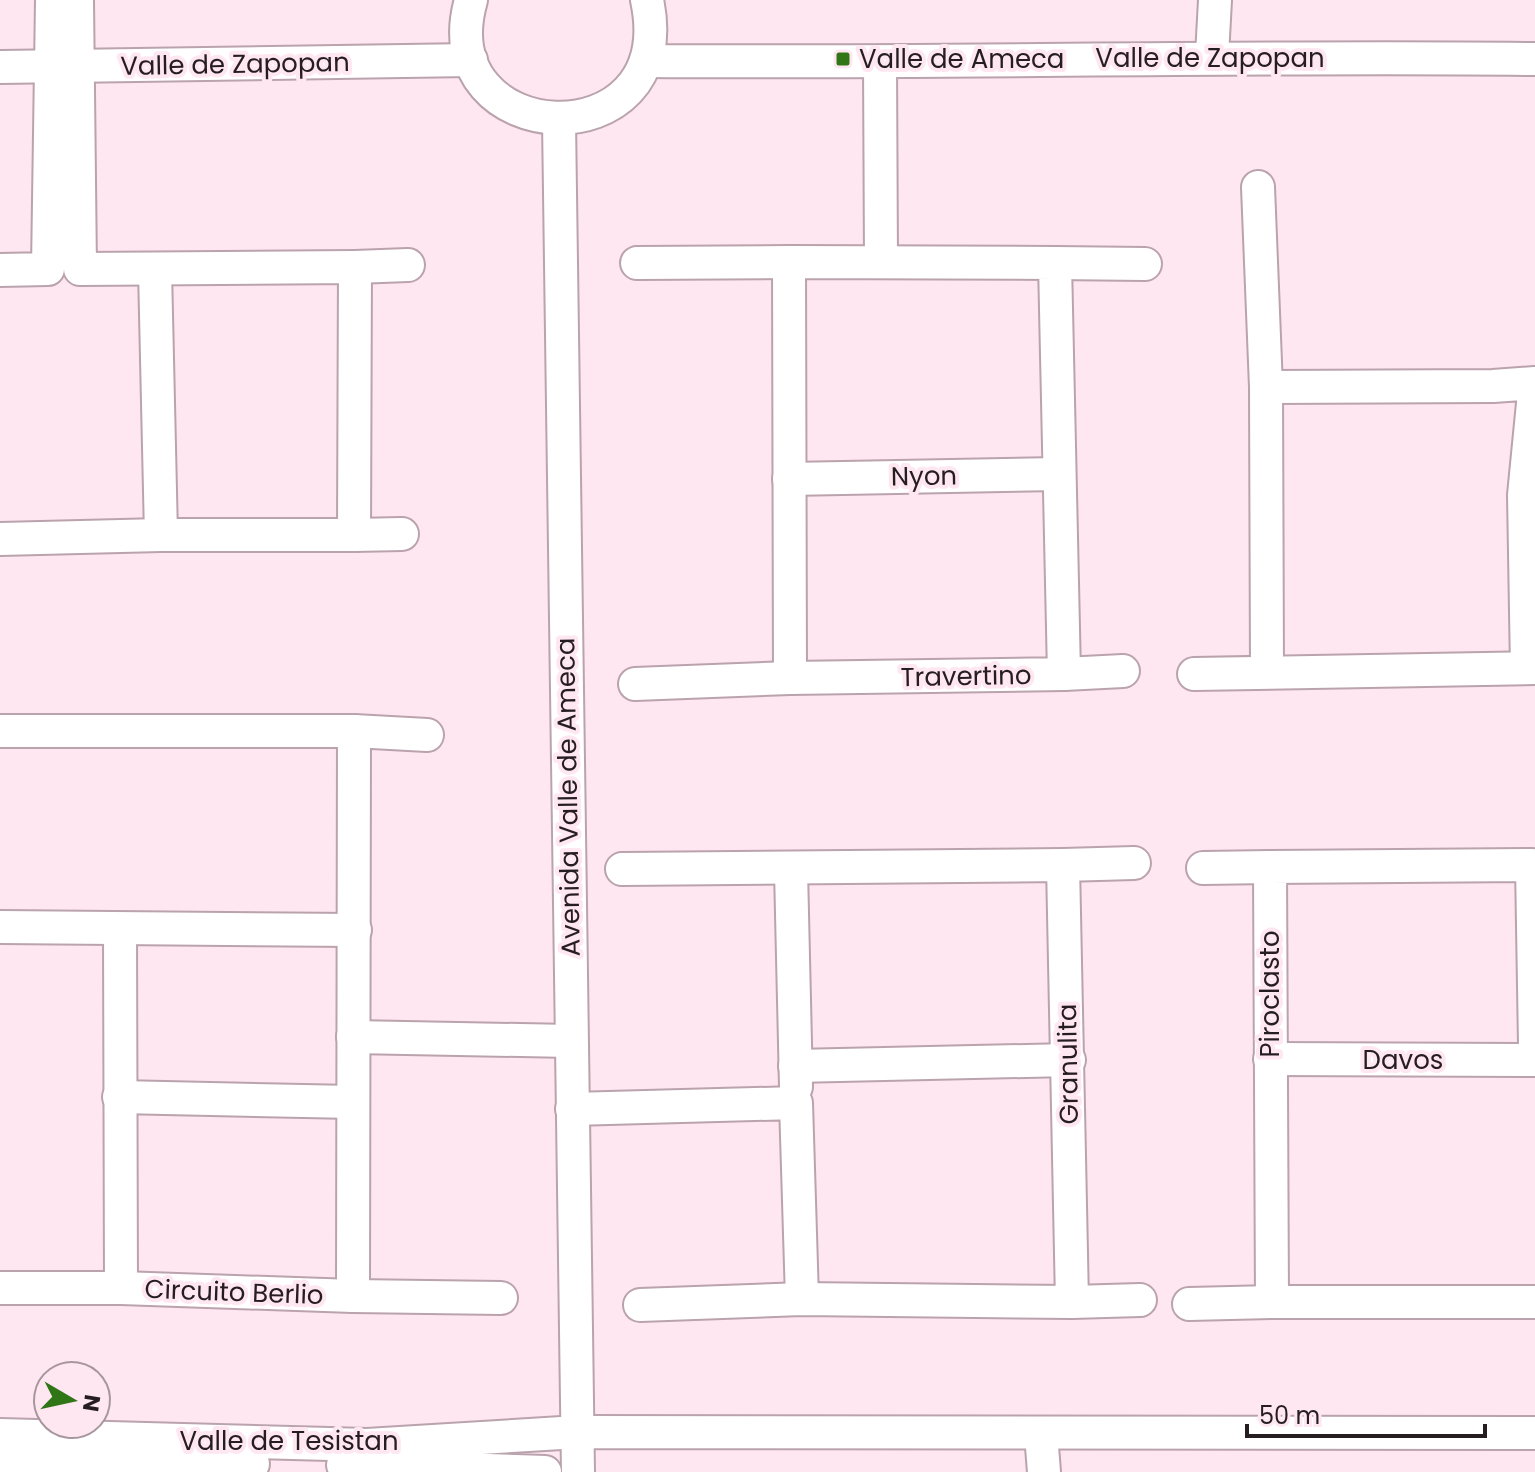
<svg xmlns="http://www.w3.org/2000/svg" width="1535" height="1472" font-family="Poppins,sans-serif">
  <rect width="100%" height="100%" fill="#fee7f1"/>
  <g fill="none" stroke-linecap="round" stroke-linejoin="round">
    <defs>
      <g id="minor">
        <path d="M471 0C428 150 682 164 647 0"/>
        <path d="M1212 56 1215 0"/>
        <path d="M646 61C942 63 1238 56 1535 59"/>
        <path d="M880 63 881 262"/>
        <path d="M0 67 471 60"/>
        <path d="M559 121 578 1472"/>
        <path d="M1258 187 1266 387 1267 671"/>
        <path d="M789 262 1055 263 1064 674 790 678Z"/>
        <path d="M637 263 789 262"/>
        <path d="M1055 263 1145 264"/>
        <path d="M355 267 408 265"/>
        <path d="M0 270 48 269 52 0"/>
        <path d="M155 270 161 535"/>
        <path d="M1266 387 1493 386 1535 383 1524 495 1527 668"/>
        <path d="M789 479 1058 474"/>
        <path d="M354 535 402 534"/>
        <path d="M0 539 161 535H354L355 267 80 269 77 0"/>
        <path d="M1064 674 1123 671"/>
        <path d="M1194 674 1535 668"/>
        <path d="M635 684 790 678"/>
        <path d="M0 731H354L427 735"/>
        <path d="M1063 865 1134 863"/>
        <path d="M1203 868 1270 867"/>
        <path d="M622 869 1063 865 1072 1302 802 1299 640 1305"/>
        <path d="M791 870 796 1087"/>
        <path d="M0 927 355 930"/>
        <path d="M120 929 121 1288"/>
        <path d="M353 1037 571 1041"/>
        <path d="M1535 1046 1532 865 1270 867 1272 1302H1535"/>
        <path d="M1270 1059 1535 1060"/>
        <path d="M795 1066 1069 1060"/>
        <path d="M119 1097 353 1102"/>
        <path d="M572 1109 796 1103 802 1299"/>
        <path d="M0 1288H121L353 1296 354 731"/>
        <path d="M353 1296 501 1298"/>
        <path d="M1072 1302 1140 1300"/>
        <path d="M1189 1304 1272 1302"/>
        <path d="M1041 1434 1044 1472"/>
        <path d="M0 1435 367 1445 578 1432 1535 1433"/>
        <path d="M0 1464H253"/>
        <path d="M343 1465 545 1472"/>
      </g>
    </defs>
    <use href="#minor" stroke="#baa3ad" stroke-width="36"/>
    <use href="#minor" stroke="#fff" stroke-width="32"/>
  </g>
  <rect fill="#307617" stroke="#fee7f1" stroke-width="3" x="835" y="51" width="16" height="16" rx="4"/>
  <g text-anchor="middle" stroke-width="8" stroke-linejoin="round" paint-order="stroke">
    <g font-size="26" fill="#261d21" stroke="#fee7f1">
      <text x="1210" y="67">Valle de Zapopan</text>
      <text transform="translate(235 64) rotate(-1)" y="9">Valle de Zapopan</text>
      <text transform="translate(924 476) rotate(-1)" y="9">Nyon</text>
      <text transform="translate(966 676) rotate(-1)" y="9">Travertino</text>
      <text transform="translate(568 797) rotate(-91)" y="9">Avenida Valle de Ameca</text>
      <text transform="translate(1270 994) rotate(-90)" y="9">Piroclasto</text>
      <text x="1403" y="1069">Davos</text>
      <text transform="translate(1068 1064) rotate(-91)" y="9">Granulita</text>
      <text transform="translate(234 1292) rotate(2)" y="9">Circuito Berlio</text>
      <text x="289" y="1450">Valle de Tesistan</text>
    </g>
    <g font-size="26" fill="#261d21" stroke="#fee7f1" text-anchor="start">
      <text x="859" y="68">Valle de Ameca</text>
    </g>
  </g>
  <g transform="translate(72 1400) rotate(99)"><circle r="38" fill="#fee7f1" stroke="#a8969e" stroke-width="2"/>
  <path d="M0-6L14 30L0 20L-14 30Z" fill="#307617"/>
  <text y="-12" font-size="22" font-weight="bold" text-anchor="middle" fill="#261d21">N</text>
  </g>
  <path d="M1247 1424v12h238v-12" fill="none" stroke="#261d21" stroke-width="4"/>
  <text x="1259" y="1424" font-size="24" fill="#261d21" stroke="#fee7f1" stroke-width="6" paint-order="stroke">50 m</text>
</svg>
